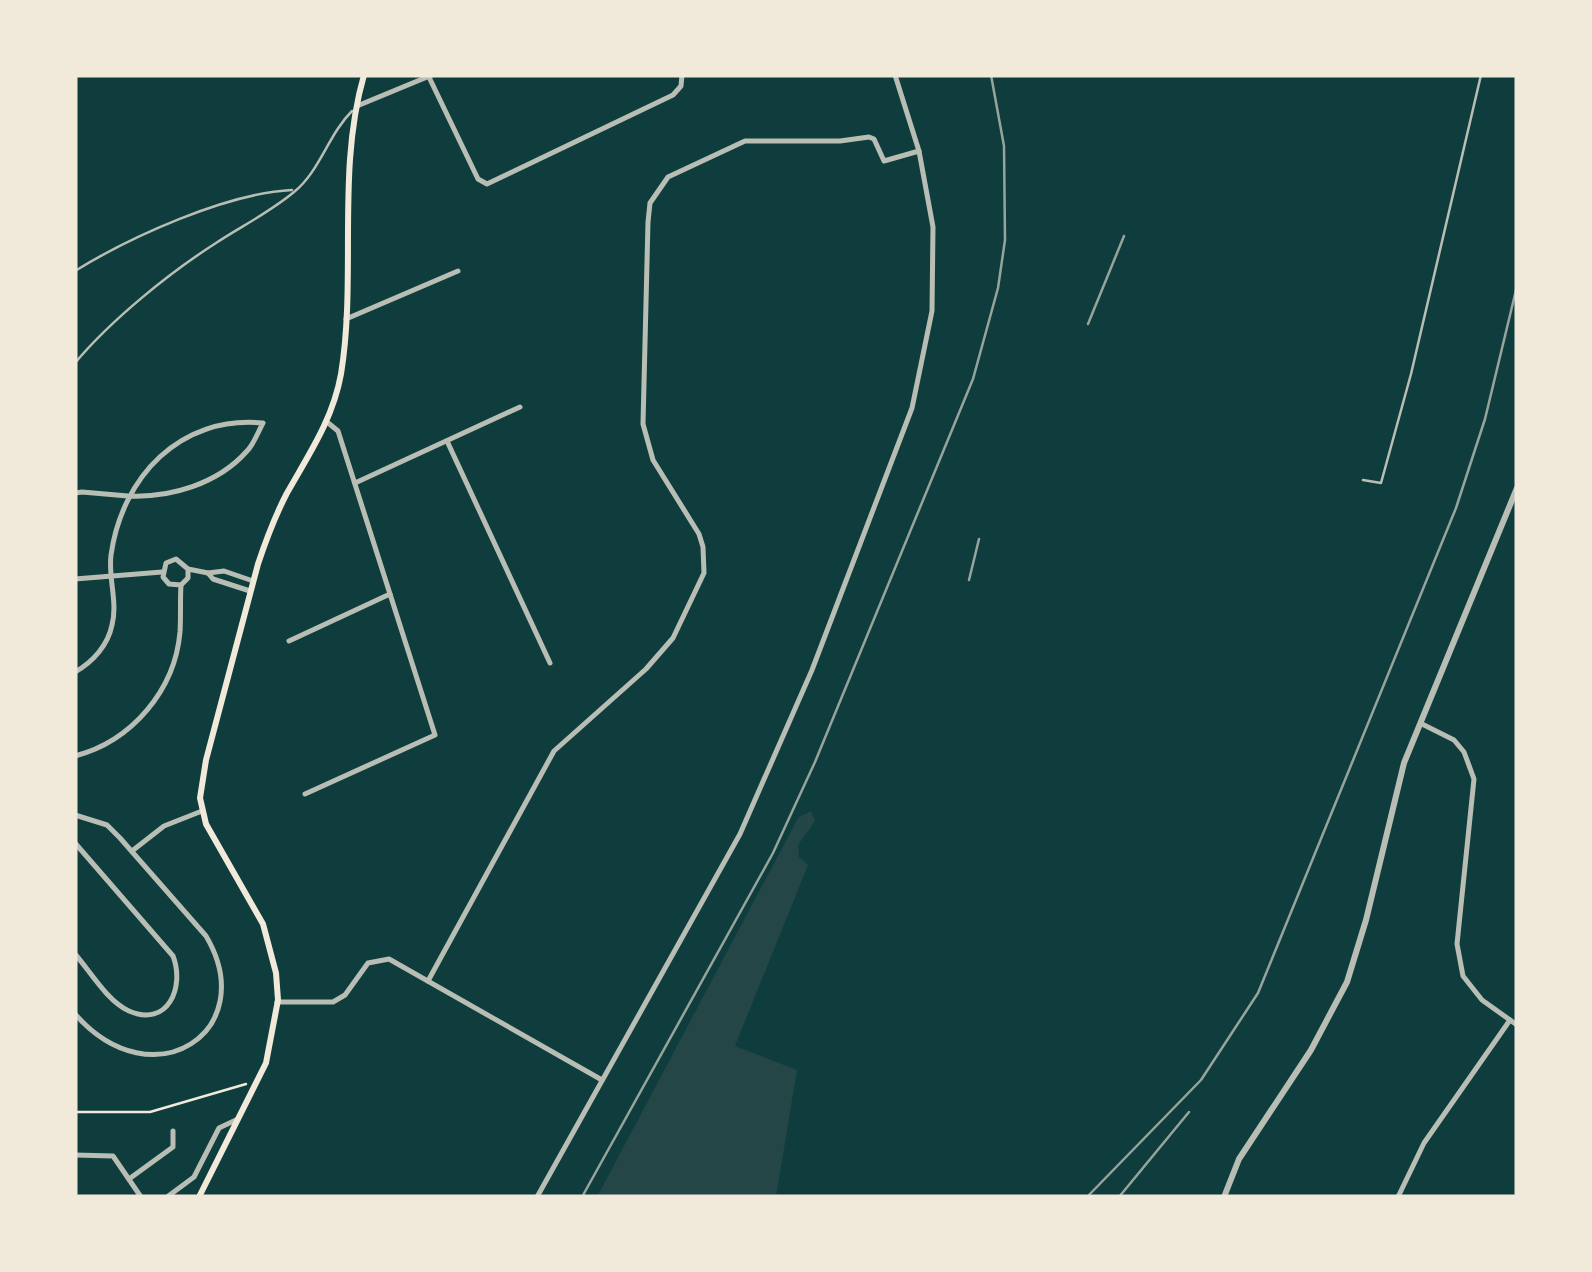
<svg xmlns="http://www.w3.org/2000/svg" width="1592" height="1272" font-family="Merriweather,serif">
  <rect width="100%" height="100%" fill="#0f3d3e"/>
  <path fill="#244646" d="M811 811 815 821 798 845 799 857 808 865 735 1046 797 1070 776 1197H597L798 818Z"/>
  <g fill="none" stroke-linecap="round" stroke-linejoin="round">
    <path stroke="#f1e9da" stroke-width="2.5" d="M75 1112H150L246 1084"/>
    <g stroke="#b8beb3" stroke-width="2.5">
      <path d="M75 271C130 237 227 193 292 190"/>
      <path d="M75 363C111 320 169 273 216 243 242 226 270 212 294 192 320 171 328 135 352 111"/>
      <path d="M1363 480 1381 483 1411 374 1481 75"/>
    </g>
    <g stroke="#b8beb3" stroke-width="5">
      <path d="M428 75 478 179 487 184 673 95 681 86 682 75"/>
      <path d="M357 106 432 75"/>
      <path d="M346 319 458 271"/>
      <path d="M447 441 550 663"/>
      <path d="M355 483 520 407"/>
      <path d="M75 493 82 492 128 496C170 498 218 484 247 451 254 444 258 432 263 423 180 415 122 477 111 555 108 578 118 602 112 625 108 645 93 662 75 672"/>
      <path d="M188 569V578L181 585 169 584 163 577 166 563 176 559 188 569 208 573"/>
      <path d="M75 579 162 572"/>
      <path d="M250 591 213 579 208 573 224 571 253 581"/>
      <path d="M289 641 390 594"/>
      <path d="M1422 724 1454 740 1464 752 1474 779 1457 944 1463 976 1482 1000 1517 1025"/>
      <path d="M75 756C132 741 175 690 180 632 181 616 180 600 181 585"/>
      <path d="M305 794 435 735 338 431 327 422"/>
      <path d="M75 815 107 825 120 838 206 936C262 1031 153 1103 75 1014"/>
      <path d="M75 843 173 956C185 987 168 1028 129 1011 107 1001 90 971 75 954"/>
      <path d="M132 851 164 826 202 811"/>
      <path d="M428 981 554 751 646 669 673 638 704 573 703 547 699 534 653 460 643 424 648 222 650 203 668 177 745 141H840L869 137 874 139 884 161 919 151"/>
      <path d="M277 1002H333L345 995 368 963 389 959 602 1080"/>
      <path d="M75 1155 113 1156 141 1197"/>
      <path d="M129 1179 173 1147V1131"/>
      <path d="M167 1197 194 1177 219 1128 238 1119"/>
      <path d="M537 1197 740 834 812 670 912 408 932 311 933 227 919 151 895 75"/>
      <path d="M1398 1197 1424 1143 1510 1020"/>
    </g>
    <path stroke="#b8beb3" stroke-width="6" d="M1224 1197 1239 1159 1311 1050 1347 982 1366 920 1404 763 1517 488"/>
    <path stroke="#f1e9da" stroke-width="6" d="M199 1197 266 1063 278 1000 276 973 263 924 206 824 200 798 206 760 258 564C266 540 275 516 287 493 309 454 333 419 341 374 357 276 336 172 364 75"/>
    <g stroke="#97a49c" stroke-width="2.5">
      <path d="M1088 324 1124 236"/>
      <path d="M969 580 979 539"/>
      <path d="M582 1197 773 853 815 762 973 379 998 288 1005 240 1004 146 991 75"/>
      <path d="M1087 1197 1201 1080 1258 993 1456 508 1485 419 1517 286"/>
      <path d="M1119 1197 1189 1112"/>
    </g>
  </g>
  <rect width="1592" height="1272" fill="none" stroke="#f1e9da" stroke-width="155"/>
</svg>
